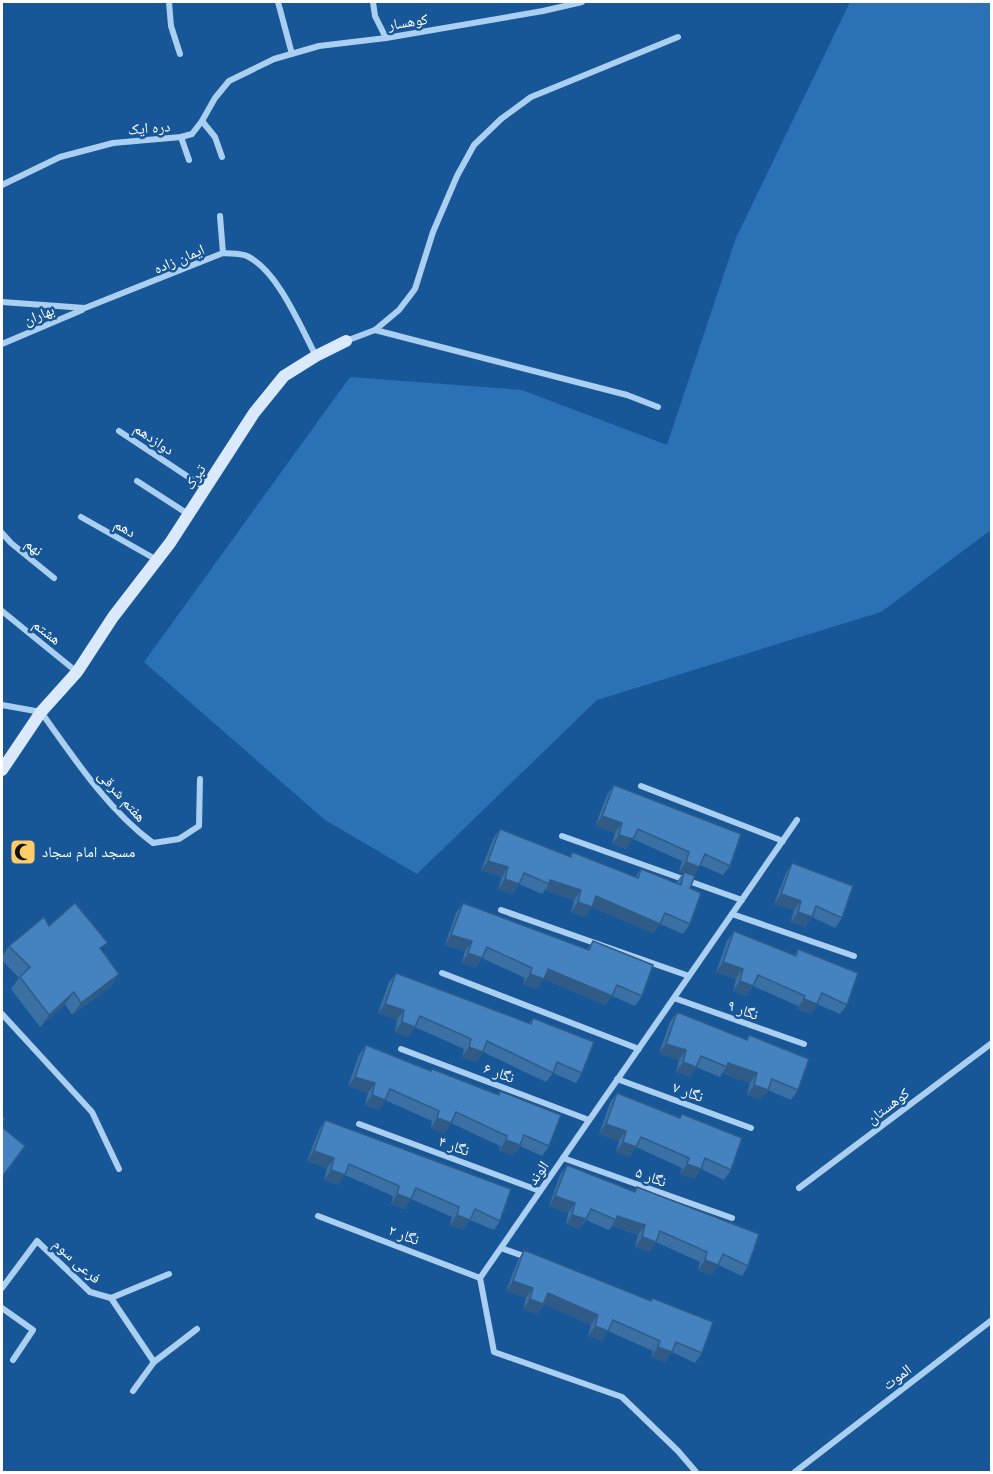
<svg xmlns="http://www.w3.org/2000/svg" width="993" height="1474" font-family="'PT Sans','Noto Naskh Arabic',sans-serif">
  <rect width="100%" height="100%" fill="#185797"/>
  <path fill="#2b71b6" d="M850 2H991V530L881 612 597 700 417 874 325 820 144 662 350 377 522 390 667 445 736 238Z"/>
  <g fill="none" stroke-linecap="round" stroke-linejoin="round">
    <g stroke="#abcff1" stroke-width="6">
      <path d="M169 2 171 26 180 54"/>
      <path d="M278 2 292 54"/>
      <path d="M373 2 375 16 386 38"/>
      <path d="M202 121 215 137 222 157"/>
      <path d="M181 137 189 160"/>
      <path d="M2 185 60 157 113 143 181 137 192 134 202 121 215 98 229 81 274 59 319 46 386 38 543 11 582 2"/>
      <path d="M220 216 223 253"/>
      <path d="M2 302 85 308 223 253C230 254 240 253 247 256 278 271 300 326 316 356"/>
      <path d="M375 330 627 395 658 407"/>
      <path d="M346 341 375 330 399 310 415 289 433 232 457 176 474 145 501 119 531 97 678 37"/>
      <path d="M2 344 82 310"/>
      <path d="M119 431 205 488"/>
      <path d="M137 481 188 514"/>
      <path d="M81 517 157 560"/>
      <path d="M2 533 11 543 54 578"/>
      <path d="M2 611 77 672"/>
      <path d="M2 705 41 712C74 758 107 809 153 843L179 839 199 826 200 779"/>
      <path d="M641 786 783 841"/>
      <path d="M562 836 742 900"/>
      <path d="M501 910 689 976"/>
      <path d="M732 914 854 956"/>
      <path d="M442 973 639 1049"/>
      <path d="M674 998 804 1044"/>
      <path d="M2 1014 92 1112 119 1169"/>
      <path d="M401 1049 589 1120"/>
      <path d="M617 1079 751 1128"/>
      <path d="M359 1124 540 1191"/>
      <path d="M563 1158 732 1218"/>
      <path d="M799 1188 992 1043"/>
      <path d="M318 1216 480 1278"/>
      <path d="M501 1248 529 1258"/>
      <path d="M2 1288 37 1241 90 1292 111 1298 169 1274"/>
      <path d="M111 1298 154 1362"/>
      <path d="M2 1308 33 1330 13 1360"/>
      <path d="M133 1391 154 1362 197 1329"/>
      <path d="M696 1472 678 1451 622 1397 494 1352 480 1278 797 820"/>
      <path d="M795 1472 992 1320"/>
    </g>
    <path stroke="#daeafc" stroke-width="12" d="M2 770 41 712 77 672 113 617 170 543 254 413 284 376 316 356 346 341"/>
  </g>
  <g fill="#3b70a5">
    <path d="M614 785 730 866 723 875 700 865 693 876 690 888V924L683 934 660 924 653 933 592 907 585 917 571 912 574 900 545 890 542 894 519 884 512 894 498 889 502 877 481 870 493 839 500 829 569 856 572 852 635 877 641 869 676 883 683 873 679 872 682 861 633 839 626 849 612 844 615 833 595 826 607 795Z"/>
    <path d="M792 863 842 918 835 928 812 917 805 927 791 922 794 910 774 904 786 873Z"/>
    <path d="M463 903 587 949 593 941 642 996 635 1006 612 996 605 1005 544 979 537 989 523 984 525 978 482 958 475 968 462 963 465 951 445 945 456 913Z"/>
    <path d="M49 926 103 951 119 974 110 987 72 1015 65 1004 40 1027 11 989 19 978 2 960V957L9 946Z"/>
    <path d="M734 931 794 955 798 949 847 1005 840 1014 817 1004 811 1014 797 1009 798 1006 753 986 746 996 733 991 736 979 716 972 727 941Z"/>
    <path d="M396 973 529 1023 533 1018 582 1073 576 1083 553 1073 546 1082 483 1052 476 1062 462 1057 464 1049 415 1027 408 1037 395 1032 397 1020 378 1013 389 982Z"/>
    <path d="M677 1012 746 1039 749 1035 798 1090 791 1100 768 1090 761 1099 747 1095 750 1083 722 1073 720 1077 696 1067 690 1077 676 1072 679 1060 659 1053 670 1022Z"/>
    <path d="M366 1045 431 1071 432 1069 498 1094 500 1091 549 1146 542 1156 520 1146 513 1155 499 1150 500 1146 451 1123 444 1133 431 1128 432 1121 385 1100 379 1110 365 1105 368 1093 348 1086 359 1055Z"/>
    <path d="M617 1093 679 1117 682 1114 731 1170 724 1180 701 1169 694 1179 680 1174 682 1168 636 1147 629 1157 616 1152 619 1141 599 1134 610 1103Z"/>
    <path d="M325 1120 500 1221 494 1230 470 1220 463 1230 450 1225 452 1217 411 1199 404 1209 391 1204 393 1196 345 1175 338 1185 324 1180 327 1168 307 1161 319 1130Z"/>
    <path d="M567 1165 634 1191 637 1187 748 1266 742 1276 718 1265 711 1275 698 1270 700 1262 656 1242 649 1252 635 1247 638 1235 612 1226 609 1230 586 1220 579 1229 566 1224 568 1213 549 1206 560 1175Z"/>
    <path d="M524 1250 650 1301 652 1298 702 1353 695 1363 672 1352 665 1362 651 1357 653 1351 608 1331 602 1341 588 1336 591 1325 544 1304 537 1314 523 1309 526 1298 506 1291 518 1260Z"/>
  </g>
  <g fill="#305b86">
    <path d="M602 816 622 823 615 833 595 826Z"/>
    <path d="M619 835 633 839 626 849 612 844Z"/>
    <path d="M488 861 508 867 502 877 481 870Z"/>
    <path d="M686 862 699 867 692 877 679 872Z"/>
    <path d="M505 879 519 884 512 894 498 889Z"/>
    <path d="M550 880 581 890 574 900 545 890 549 884Z"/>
    <path d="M781 894 801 901 794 910 774 904Z"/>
    <path d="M596 896 660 924 653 933 589 906Z"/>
    <path d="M578 902 592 907 585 917 571 912Z"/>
    <path d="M798 912 812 917 805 927 791 922Z"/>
    <path d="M451 935 472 941 465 951 445 945Z"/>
    <path d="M468 953 482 958 475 968 462 963Z"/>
    <path d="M723 962 743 969 736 979 716 972Z"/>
    <path d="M548 969 612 996 605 1005 541 978Z"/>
    <path d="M119 974 110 987 72 1015 81 1003Z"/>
    <path d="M530 974 544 979 537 989 523 984Z"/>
    <path d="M740 981 753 986 746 996 733 991Z"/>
    <path d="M74 992 65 1004 40 1027 49 1015Z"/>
    <path d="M804 999 817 1004 811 1014 797 1009Z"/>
    <path d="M385 1004 404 1010 397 1020 378 1013Z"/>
    <path d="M402 1022 415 1027 408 1037 395 1032Z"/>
    <path d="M666 1044 686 1050 679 1060 659 1053Z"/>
    <path d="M469 1047 483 1052 476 1062 462 1057Z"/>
    <path d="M683 1062 696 1067 690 1077 676 1072Z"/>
    <path d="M728 1063 757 1073 750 1083 722 1073 727 1067Z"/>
    <path d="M355 1077 375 1083 368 1093 348 1086Z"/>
    <path d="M754 1085 768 1090 761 1099 747 1095Z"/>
    <path d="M372 1095 385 1100 379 1110 365 1105Z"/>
    <path d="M437 1118 451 1123 444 1133 431 1128Z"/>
    <path d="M606 1124 626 1131 619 1141 599 1134Z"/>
    <path d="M506 1140 520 1145 513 1155 499 1150Z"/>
    <path d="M623 1142 636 1147 629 1157 616 1152Z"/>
    <path d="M314 1151 334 1158 327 1168 307 1161Z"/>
    <path d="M687 1164 701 1169 694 1179 680 1174Z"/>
    <path d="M331 1170 345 1175 338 1185 324 1180Z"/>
    <path d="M397 1194 411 1199 404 1209 391 1204Z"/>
    <path d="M555 1196 575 1203 568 1213 549 1206Z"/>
    <path d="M457 1215 470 1220 463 1230 450 1225Z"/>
    <path d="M572 1215 586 1219 579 1229 566 1224Z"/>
    <path d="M617 1216 645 1225 638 1235 612 1226Z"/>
    <path d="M642 1237 656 1242 649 1252 635 1247Z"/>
    <path d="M705 1260 718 1265 711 1275 698 1270Z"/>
    <path d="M513 1281 533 1288 526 1298 506 1291Z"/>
    <path d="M548 1293 598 1315 591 1325 541 1303Z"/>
    <path d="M530 1299 543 1304 537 1314 523 1309Z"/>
    <path d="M595 1326 608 1331 602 1341 588 1336Z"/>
    <path d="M658 1347 672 1352 665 1362 651 1357Z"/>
  </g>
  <g fill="#4582c0" stroke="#305b86" stroke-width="1.5">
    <path d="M614 785 741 834 730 866 705 854 699 867 686 862 689 852 638 829 633 839 619 835 622 823 602 816Z"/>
    <path d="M500 829 571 857 572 852 638 878 641 869 681 885 684 872 695 876 690 888 701 893 690 924 665 913 660 924 596 896 592 907 578 902 581 890 550 880 549 884 524 873 519 884 505 879 508 867 488 861Z"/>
    <path d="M792 863 853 886 842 918 816 906 812 917 798 912 801 901 781 894Z"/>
    <path d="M75 903 108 943 100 948 119 974 81 1003 74 992 49 1015 20 977 30 967 9 946 44 917 49 926Z"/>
    <path d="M463 903 589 950 593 941 653 965 642 996 617 985 612 996 548 969 544 979 530 974 532 968 487 947 482 958 468 953 472 941 451 935Z"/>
    <path d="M734 931 796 956 798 949 858 973 847 1005 822 993 817 1004 804 999 805 996 758 975 753 986 740 981 743 969 723 962Z"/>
    <path d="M396 973 531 1024 533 1018 594 1042 582 1073 557 1062 553 1073 487 1041 483 1052 469 1047 471 1039 420 1016 415 1027 402 1022 404 1010 385 1004Z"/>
    <path d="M677 1012 747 1040 749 1035 809 1059 798 1090 772 1079 768 1090 754 1085 757 1073 728 1063 727 1067 701 1056 696 1067 683 1062 686 1050 666 1044Z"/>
    <path d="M366 1045 431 1071 432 1069 499 1095 500 1091 561 1115 549 1146 524 1135 520 1145 506 1140 507 1136 456 1112 451 1123 437 1118 439 1111 390 1089 385 1100 372 1095 375 1083 355 1077Z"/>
    <path d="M617 1093 680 1118 682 1114 742 1138 731 1170 705 1158 701 1169 687 1164 689 1158 641 1137 636 1147 623 1142 626 1131 606 1124Z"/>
    <path d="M2 1117 5 1119 2 1123Z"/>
    <path d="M325 1120 511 1189 500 1221 475 1209 470 1220 457 1215 459 1207 416 1188 411 1199 397 1194 399 1186 349 1164 345 1175 331 1170 334 1158 314 1151Z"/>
    <path d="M2 1127 25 1146 2 1177Z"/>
    <path d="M567 1165 635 1192 637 1187 759 1234 748 1266 723 1254 718 1265 705 1260 707 1252 660 1231 656 1242 642 1237 645 1225 617 1216 616 1220 591 1209 586 1219 572 1215 575 1203 555 1196Z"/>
    <path d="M524 1250 651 1301 652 1298 713 1322 702 1353 676 1342 672 1352 658 1347 660 1341 613 1320 608 1331 595 1326 598 1315 548 1293 543 1304 530 1299 533 1288 513 1281Z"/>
  </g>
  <defs>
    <symbol id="mosque-square" viewBox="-11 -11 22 22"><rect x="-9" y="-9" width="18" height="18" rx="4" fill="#ffcc6b" stroke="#185797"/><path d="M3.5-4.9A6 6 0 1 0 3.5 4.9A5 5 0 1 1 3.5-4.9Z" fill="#111"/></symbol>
  </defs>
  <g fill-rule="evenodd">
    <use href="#mosque-square" x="8" y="837" width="30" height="30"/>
  </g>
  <g text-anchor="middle" stroke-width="5" stroke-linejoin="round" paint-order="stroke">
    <g font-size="15" fill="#fff" stroke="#185797">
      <text transform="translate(408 22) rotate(-9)" y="5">کوهسار</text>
      <text transform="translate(149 128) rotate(-5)" y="5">دره ایک</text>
      <text transform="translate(179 259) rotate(-23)" y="5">ایمان زاده</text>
      <text transform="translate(39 315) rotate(-22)" y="5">بهاران</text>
      <text transform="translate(154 439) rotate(34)" y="5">دوازدهم</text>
      <text transform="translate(195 477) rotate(-57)" y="5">تبرک</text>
      <text transform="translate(125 528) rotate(30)" y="5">دهم</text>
      <text transform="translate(34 547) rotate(39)" y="5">نهم</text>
      <text transform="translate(47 632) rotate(39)" y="5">هشتم</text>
      <text transform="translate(122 796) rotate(48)" y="5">هفتم شرقی</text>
      <text transform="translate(743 1010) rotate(20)" y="5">نگار ۹</text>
      <text transform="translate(499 1073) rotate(20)" y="5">نگار ۶</text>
      <text transform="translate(688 1092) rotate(20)" y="5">نگار ۷</text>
      <text transform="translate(888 1106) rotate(-37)" y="5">کوهستان</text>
      <text transform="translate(454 1146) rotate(20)" y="5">نگار ۴</text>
      <text transform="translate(538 1173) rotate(-55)" y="5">الوند</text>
      <text transform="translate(651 1177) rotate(20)" y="5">نگار ۵</text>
      <text transform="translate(404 1235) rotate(21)" y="5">نگار ۲</text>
      <text transform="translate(77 1261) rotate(42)" y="5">فرعی سوم</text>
      <text transform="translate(897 1377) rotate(-37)" y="5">الموت</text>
    </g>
    <g font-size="15" fill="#fff" stroke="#185797" text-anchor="start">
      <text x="42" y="857">مسجد امام سجاد</text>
    </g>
  </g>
  <rect width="993" height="1474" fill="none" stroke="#ffffff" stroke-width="6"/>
</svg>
